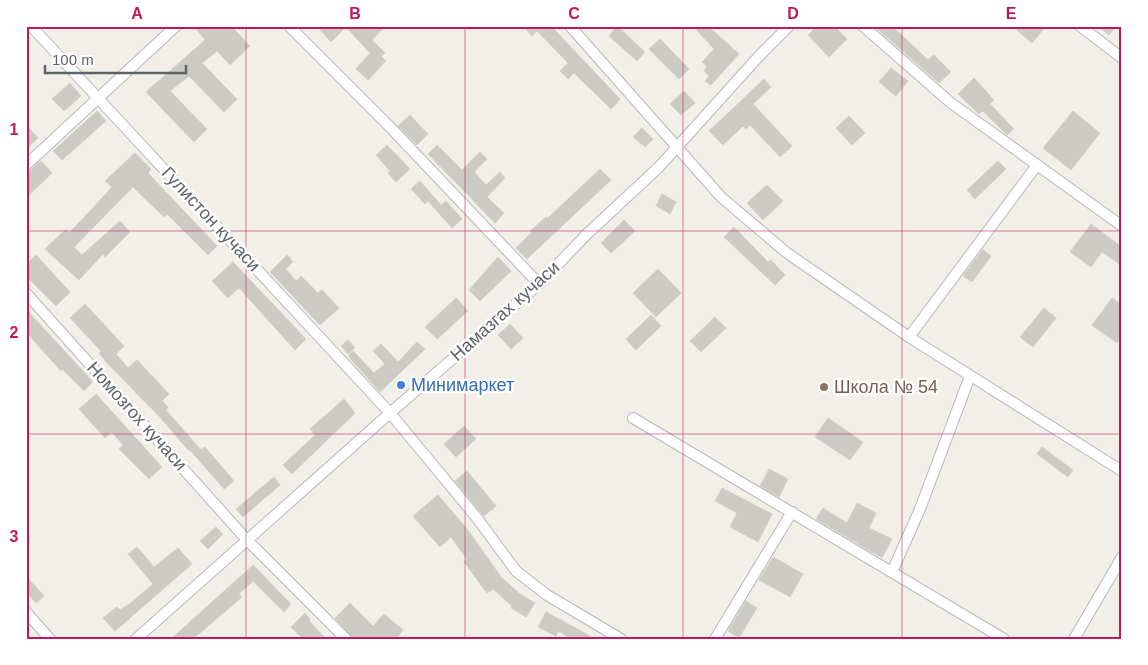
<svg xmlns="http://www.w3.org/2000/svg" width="1148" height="665" font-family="Arial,sans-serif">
  <rect width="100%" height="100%" fill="#f1efe8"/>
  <g fill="#cccac5" stroke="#d6d1c6">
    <path d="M194 26H231L250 46 230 65 217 51 202 63 237 99 224 112 189 76 170 91 207 129 194 142 146 92 205 40Z"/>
    <path d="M324 26H385L372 40 385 53 381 56 386 61 368 80 356 69 370 53 346 27 331 42 320 30Z"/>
    <path d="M523 26H551L620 99 611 109 574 73 568 79 560 71 568 63 537 31 532 36Z"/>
    <path d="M617 26 645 52 637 61 609 36Z"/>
    <path d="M693 26H708L739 54 711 85 705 81 709 76 704 71 707 66 702 62 714 49Z"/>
    <path d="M817 26H834L847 39 829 57 808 35Z"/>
    <path d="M874 26H892L928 60 934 55 951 72 939 83Z"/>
    <path d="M1012 26H1046L1032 43Z"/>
    <path d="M1098 26H1116L1109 35Z"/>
    <path d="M660 39 689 69 679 79 649 49Z"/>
    <path d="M891 68 908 81 896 96 879 82Z"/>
    <path d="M974 78 994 100 990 104 1014 129 1007 135 983 111 979 114 958 94Z"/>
    <path d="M764 79 771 87 753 104 792 146 780 157 750 125 746 129 743 126 723 145 709 131Z"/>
    <path d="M70 83 81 96 64 111 52 99Z"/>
    <path d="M684 91 695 103 681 115 670 104Z"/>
    <path d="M97 111 106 121 62 160 53 151Z"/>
    <path d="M1073 111 1100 133 1071 170 1043 148Z"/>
    <path d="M410 115 428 134 417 145 398 126Z"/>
    <path d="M849 116 865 133 852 145 836 128Z"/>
    <path d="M26 125 38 138 26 149Z"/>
    <path d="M642 128 653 139 645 147 633 137Z"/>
    <path d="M387 145 410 169 396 182 388 173 390 171 376 155Z"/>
    <path d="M437 145 462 170 480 152 487 159 474 172 486 185 500 172 505 178 487 197 504 213 495 223 428 154Z"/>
    <path d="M135 153 151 169 148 173 217 246 208 255 167 214 164 217 133 187 74 247 82 255 120 221 130 232 105 257 103 254 79 280 45 249 65 230 69 233 92 209 112 187 105 181Z"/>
    <path d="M41 161 52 173 26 198V174Z"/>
    <path d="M998 161 1006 169 975 199 967 190Z"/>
    <path d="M600 169 611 180 527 259 516 248 532 232 530 231 546 217 548 218Z"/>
    <path d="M420 181 441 205 446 201 462 219 452 228 428 201 425 204 411 189Z"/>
    <path d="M767 185 783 201 763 220 747 203Z"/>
    <path d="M662 194 676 202 670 214 656 206Z"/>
    <path d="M624 220 635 231 611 253 601 243Z"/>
    <path d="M1091 224 1122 247V266L1102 252 1091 267 1070 252Z"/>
    <path d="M734 227 768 262 771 260 785 275 775 285 724 237Z"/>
    <path d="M983 249 991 256 972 282 963 276Z"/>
    <path d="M36 255 70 292 56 306 26 276V265Z"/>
    <path d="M287 255 293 262 286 269 296 281 301 276 318 293 322 290 339 308 320 325 270 272Z"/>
    <path d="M498 257 511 271 480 301 469 290Z"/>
    <path d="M233 262 306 339 295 350 239 288 228 298 212 281Z"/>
    <path d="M658 269 681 293 656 317 633 293Z"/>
    <path d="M456 298 468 311 437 339 425 327Z"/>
    <path d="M1112 298 1122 305V337L1117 343 1092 325Z"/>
    <path d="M85 304 124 346 116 354 128 368 137 360 169 394 162 401 168 407 166 410 201 450 205 447 234 481 224 489 190 450 189 451 159 416 107 363 99 353 101 351 70 318Z"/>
    <path d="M1044 308 1056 318 1033 347 1020 337Z"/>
    <path d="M26 309 93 382 84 391 62 369 61 371 34 341 26 331Z"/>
    <path d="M651 315 661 326 636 350 626 339Z"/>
    <path d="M715 317 726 328 701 352 690 341Z"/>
    <path d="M510 324 523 338 511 349 498 335Z"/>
    <path d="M348 340 355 348 348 354 341 346Z"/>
    <path d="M417 342 425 349 380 392 348 356 353 351 374 373 385 364 373 351 381 344 398 362Z"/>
    <path d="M96 394 162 467 149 479 119 449 123 445 112 432 105 438 79 409Z"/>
    <path d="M344 399 355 413 292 474 283 465 315 435 310 429Z"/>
    <path d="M828 418 863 442 850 460 815 437Z"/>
    <path d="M464 426 476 439 456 457 444 444Z"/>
    <path d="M1042 447 1073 470 1068 477 1037 454Z"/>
    <path d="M769 469 788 479 779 497 760 486Z"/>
    <path d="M467 471 496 506 484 516 455 481Z"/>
    <path d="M274 477 280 485 243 517 236 509Z"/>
    <path d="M722 488 772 514 758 542 730 527 737 513 715 501Z"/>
    <path d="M438 495 468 530 501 577 520 594 535 603 526 617 511 608 512 606 493 589 487 593 464 562 467 559 451 537 440 547 413 516Z"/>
    <path d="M857 503 876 513 869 528 892 539 882 558 816 519 823 508 847 523Z"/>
    <path d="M216 527 223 534 208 549 200 541Z"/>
    <path d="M137 547 154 567 178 548 192 564 115 631 103 618 117 607 120 610 132 602 153 584 128 554Z"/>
    <path d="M773 557 803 574 790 597 759 580Z"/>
    <path d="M253 565 291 604 284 612 253 581 239 594 242 597 193 639H171Z"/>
    <path d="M26 576 44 596 36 603 26 592Z"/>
    <path d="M746 601 757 608 739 638 728 631Z"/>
    <path d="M350 603 373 626 384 614 403 630 396 639H353L335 618Z"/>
    <path d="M546 612 583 632 595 639H572L558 631 556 636 538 627Z"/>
    <path d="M305 613 310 619 309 621 326 639H303L291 627Z"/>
  </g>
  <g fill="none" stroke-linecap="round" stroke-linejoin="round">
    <defs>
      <g id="minor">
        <path d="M31 26 390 413 477 518 516 571 547 595 621 639"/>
        <path d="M289 26 389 126 539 284"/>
        <path d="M570 26 721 197 787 253 909 337 1122 471"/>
        <path d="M863 26 951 103 1122 226"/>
        <path d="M1080 26 1122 58"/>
        <path d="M26 165 176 26"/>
        <path d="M26 293 247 540 346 639"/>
        <path d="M909 337 1037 165"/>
        <path d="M633 418 1004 639"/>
        <path d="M892 572 920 509 970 376"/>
        <path d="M26 612 50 639"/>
        <path d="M136 639 390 413 539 284 587 234 659 167 760 55 789 26"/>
        <path d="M715 639 792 512"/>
        <path d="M1074 639 1122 557"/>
      </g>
    </defs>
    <use href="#minor" stroke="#b5b8bc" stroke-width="12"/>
    <use href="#minor" stroke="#fff" stroke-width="10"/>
  </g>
  <path fill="none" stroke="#c2185b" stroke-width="1" stroke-opacity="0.55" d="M246 26V639M465 26V639M683 26V639M902 26V639M26 231H1122M26 434H1122"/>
  <circle fill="#3f7fe0" stroke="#fff" stroke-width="2" cx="401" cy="385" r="5"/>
  <circle fill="#8d6e63" stroke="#fff" stroke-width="2" cx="824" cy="387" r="5"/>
  <g text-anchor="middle" stroke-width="5" stroke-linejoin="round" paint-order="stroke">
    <g font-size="18" fill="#5f6368" stroke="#fff">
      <text transform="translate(211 219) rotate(47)" y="6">Гулистон кучаси</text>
      <text transform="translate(505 311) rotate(-42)" y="6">Намазгах кучаси</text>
      <text transform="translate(137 416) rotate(48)" y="6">Номозгох кучаси</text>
    </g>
    <g font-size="18" fill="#366cbe" stroke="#fff" text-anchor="start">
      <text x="411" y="391">Минимаркет</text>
    </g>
    <g font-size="18" fill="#785e54" stroke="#fff" text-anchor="start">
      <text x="834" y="393">Школа № 54</text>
    </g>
  </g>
  <rect width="1148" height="665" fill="none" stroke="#ffffff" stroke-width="55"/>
  <path d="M45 65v8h141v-8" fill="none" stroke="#5f6368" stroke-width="2.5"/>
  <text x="52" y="65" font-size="15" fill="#5f6368" stroke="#ffffff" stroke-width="4" paint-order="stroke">100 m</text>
  <rect x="28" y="28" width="1092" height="610" fill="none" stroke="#c2185b" stroke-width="2"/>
  <g font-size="16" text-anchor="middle" font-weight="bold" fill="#c2185b">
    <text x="137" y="19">A</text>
    <text x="355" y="19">B</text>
    <text x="574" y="19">C</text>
    <text x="793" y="19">D</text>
    <text x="1011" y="19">E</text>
    <text x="14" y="135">1</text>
    <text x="14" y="338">2</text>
    <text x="14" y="542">3</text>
  </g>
</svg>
